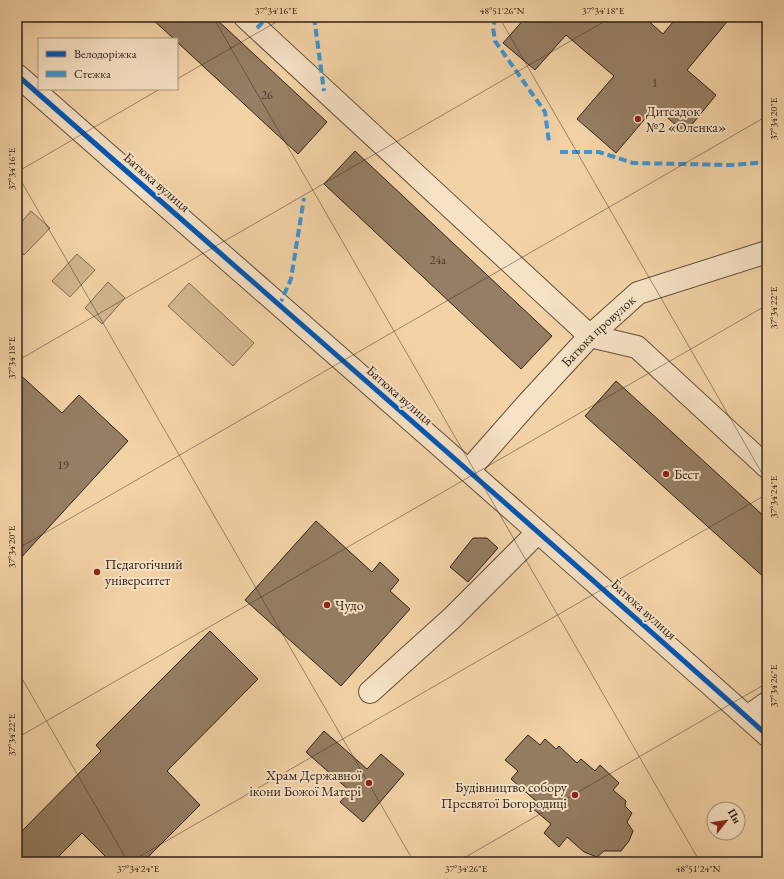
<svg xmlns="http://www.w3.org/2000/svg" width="784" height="879" font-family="'EB Garamond',serif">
  <rect width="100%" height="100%" fill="#f3d3a6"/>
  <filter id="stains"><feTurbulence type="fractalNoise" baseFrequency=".005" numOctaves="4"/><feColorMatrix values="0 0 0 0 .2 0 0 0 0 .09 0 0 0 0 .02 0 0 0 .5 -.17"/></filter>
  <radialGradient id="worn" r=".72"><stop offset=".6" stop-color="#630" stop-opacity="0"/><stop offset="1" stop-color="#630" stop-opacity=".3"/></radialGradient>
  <g fill="#d2b58e" stroke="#806b54">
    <path d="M31 211 50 228 24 255 17 249V227Z"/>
    <path d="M77 254 95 270 70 297 52 281Z"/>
    <path d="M108 282 125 298 102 324 85 308Z"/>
    <path d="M189 283 254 343 233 366 168 306Z"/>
  </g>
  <g fill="#957e63" stroke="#2f211a">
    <path d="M150 17H214L327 122 298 154 177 42V39H174Z"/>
    <path d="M526 17H644L663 34 677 17H731L687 70 716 95 685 133 655 107 616 153 577 119 614 76 566 35 535 70 503 43Z"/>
    <path d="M355 151 552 336 521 369 324 184Z"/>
    <path d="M17 372 62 413 79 395 128 441 17 562Z"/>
    <path d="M616 381 767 519V580L585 416Z"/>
    <path d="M316 521 372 572 380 562 399 580 390 591 410 609 341 686 245 600Z"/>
    <path d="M473 538H487L498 548 468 582 450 567Z"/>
    <path d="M210 631 258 679 167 771 200 805 143 862H111L82 833 53 862H17V836L101 751 96 745Z"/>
    <path d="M324 731 367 769 381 754 404 774 363 822 340 802 350 791 306 752Z"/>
    <path d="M528 735 540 745 545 739 556 749 559 746 577 763 581 759 595 771 600 765 619 783 613 790 626 801 625 806 632 813 627 822 633 831 629 841 621 851H604L597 857 584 852 567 837 559 847 544 833 551 824 531 807 536 801 511 779 518 771 505 760Z"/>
  </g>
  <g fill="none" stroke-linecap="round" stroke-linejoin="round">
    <defs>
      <g id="minor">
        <path d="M245 17 590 336 637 347 767 467"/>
        <path d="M17 75C267 295 519 513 767 735"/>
        <path id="s1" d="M469 470 528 403 590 336 638 293 767 252"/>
        <path d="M370 692 452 618 538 532"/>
        <path d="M747 717 767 703"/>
      </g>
    </defs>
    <use href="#minor" stroke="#604e3d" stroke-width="24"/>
    <use href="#minor" stroke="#f7e2c5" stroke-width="22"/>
    <g stroke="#3d95d4" stroke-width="4" stroke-dasharray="8 4" stroke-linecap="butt">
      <path d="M314 17 324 91"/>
      <path d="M496 17 493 27 495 41 545 112 549 142"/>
      <path d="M257 28 268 17"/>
      <path d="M560 152H599L633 163 731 165 767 162"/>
      <path d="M279 306 291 279 304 198"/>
    </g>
    <defs>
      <path id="cycleway" d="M17 75C267 295 519 513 767 735"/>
    </defs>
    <use href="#cycleway" stroke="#f7e2c5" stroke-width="8"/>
    <use href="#cycleway" stroke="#0057b8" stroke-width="5"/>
  </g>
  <path fill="none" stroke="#2f211a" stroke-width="1" stroke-opacity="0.45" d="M213 17 700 862M499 17 767 482M177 79 285 17M17 172 160 89M17 174 414 862M17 361 612 17M17 549 767 116M17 670 128 862M17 738 767 305M130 862 767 494M457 862 767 683"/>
  <g fill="#8f2418" stroke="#f7e2c5" stroke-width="1.5">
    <circle cx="638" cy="119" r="4"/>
    <circle cx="666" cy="474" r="4"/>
    <circle cx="97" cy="572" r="4"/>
    <circle cx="327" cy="605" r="4"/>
    <circle cx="369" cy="783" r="4"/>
    <circle cx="575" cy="795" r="4"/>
  </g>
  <g text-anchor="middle" stroke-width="4" stroke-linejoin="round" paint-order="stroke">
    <g font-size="12" fill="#48382c">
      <text x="655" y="87">1</text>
      <text x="267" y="99">26</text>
      <text x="438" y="264">24а</text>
      <text x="63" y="469">19</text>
    </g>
    <g font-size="14" fill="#2f211a" stroke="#f7e2c5" text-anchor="start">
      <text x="646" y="116">Дитсадок<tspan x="646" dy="16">№2 «Оленка»</tspan></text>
      <text x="674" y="479">Бест</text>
      <text x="105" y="569">Педагогічний<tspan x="105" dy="16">університет</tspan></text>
      <text x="335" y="610">Чудо</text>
      <text x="361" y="780" text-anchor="end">Храм Державної<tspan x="361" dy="16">ікони Божої Матері</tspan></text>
      <text x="567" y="792" text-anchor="end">Будівництво собору<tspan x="567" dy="16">Пресвятої Богородиці</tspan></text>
    </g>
    <g font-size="14" fill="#2f211a" stroke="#f7e2c5">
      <text transform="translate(157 182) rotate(41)" y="5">Батюка вулиця</text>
      <text dy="5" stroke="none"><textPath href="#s1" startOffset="190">Батюка провулок</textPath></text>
      <text transform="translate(400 395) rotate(41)" y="5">Батюка вулиця</text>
      <text transform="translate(644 609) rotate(42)" y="5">Батюка вулиця</text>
    </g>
  </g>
  <rect width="784" height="879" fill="none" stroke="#f3d3a6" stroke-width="44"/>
  <rect x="38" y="38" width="140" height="52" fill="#f7e2c5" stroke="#a79581"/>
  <rect x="46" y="51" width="20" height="6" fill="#0057b8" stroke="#a79581"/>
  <text x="74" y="58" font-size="12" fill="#2f211a">Велодоріжка</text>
  <rect x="46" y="71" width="20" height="6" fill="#3d95d4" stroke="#a79581"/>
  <text x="74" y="78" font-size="12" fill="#2f211a">Стежка</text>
  <g transform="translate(726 821) rotate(60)"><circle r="19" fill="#f7e2c5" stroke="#a79581"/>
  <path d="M0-3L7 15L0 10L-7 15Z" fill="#8f2418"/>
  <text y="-6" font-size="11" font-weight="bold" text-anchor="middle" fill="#2f211a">Пн</text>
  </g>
  <rect x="22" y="22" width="740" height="835" fill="none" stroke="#2f211a" stroke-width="1.5"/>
  <g font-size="10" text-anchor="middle" fill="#2f211a">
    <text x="276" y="14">37°34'16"E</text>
    <text x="502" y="14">48°51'26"N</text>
    <text x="603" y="14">37°34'18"E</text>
    <text transform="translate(773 119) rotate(-90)" y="4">37°34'20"E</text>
    <text transform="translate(11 169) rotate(-90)" y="4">37°34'16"E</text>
    <text transform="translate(773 308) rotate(-90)" y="4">37°34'22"E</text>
    <text transform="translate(11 358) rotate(-90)" y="4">37°34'18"E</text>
    <text transform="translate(773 497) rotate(-90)" y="4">37°34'24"E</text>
    <text transform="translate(11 547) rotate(-90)" y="4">37°34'20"E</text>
    <text transform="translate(773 686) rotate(-90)" y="4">37°34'26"E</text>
    <text transform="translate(11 735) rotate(-90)" y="4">37°34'22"E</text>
    <text x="138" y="872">37°34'24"E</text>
    <text x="466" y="872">37°34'26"E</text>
    <text x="698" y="872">48°51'24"N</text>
  </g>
  <rect width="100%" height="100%" filter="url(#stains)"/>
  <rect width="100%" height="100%" fill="url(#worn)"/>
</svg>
